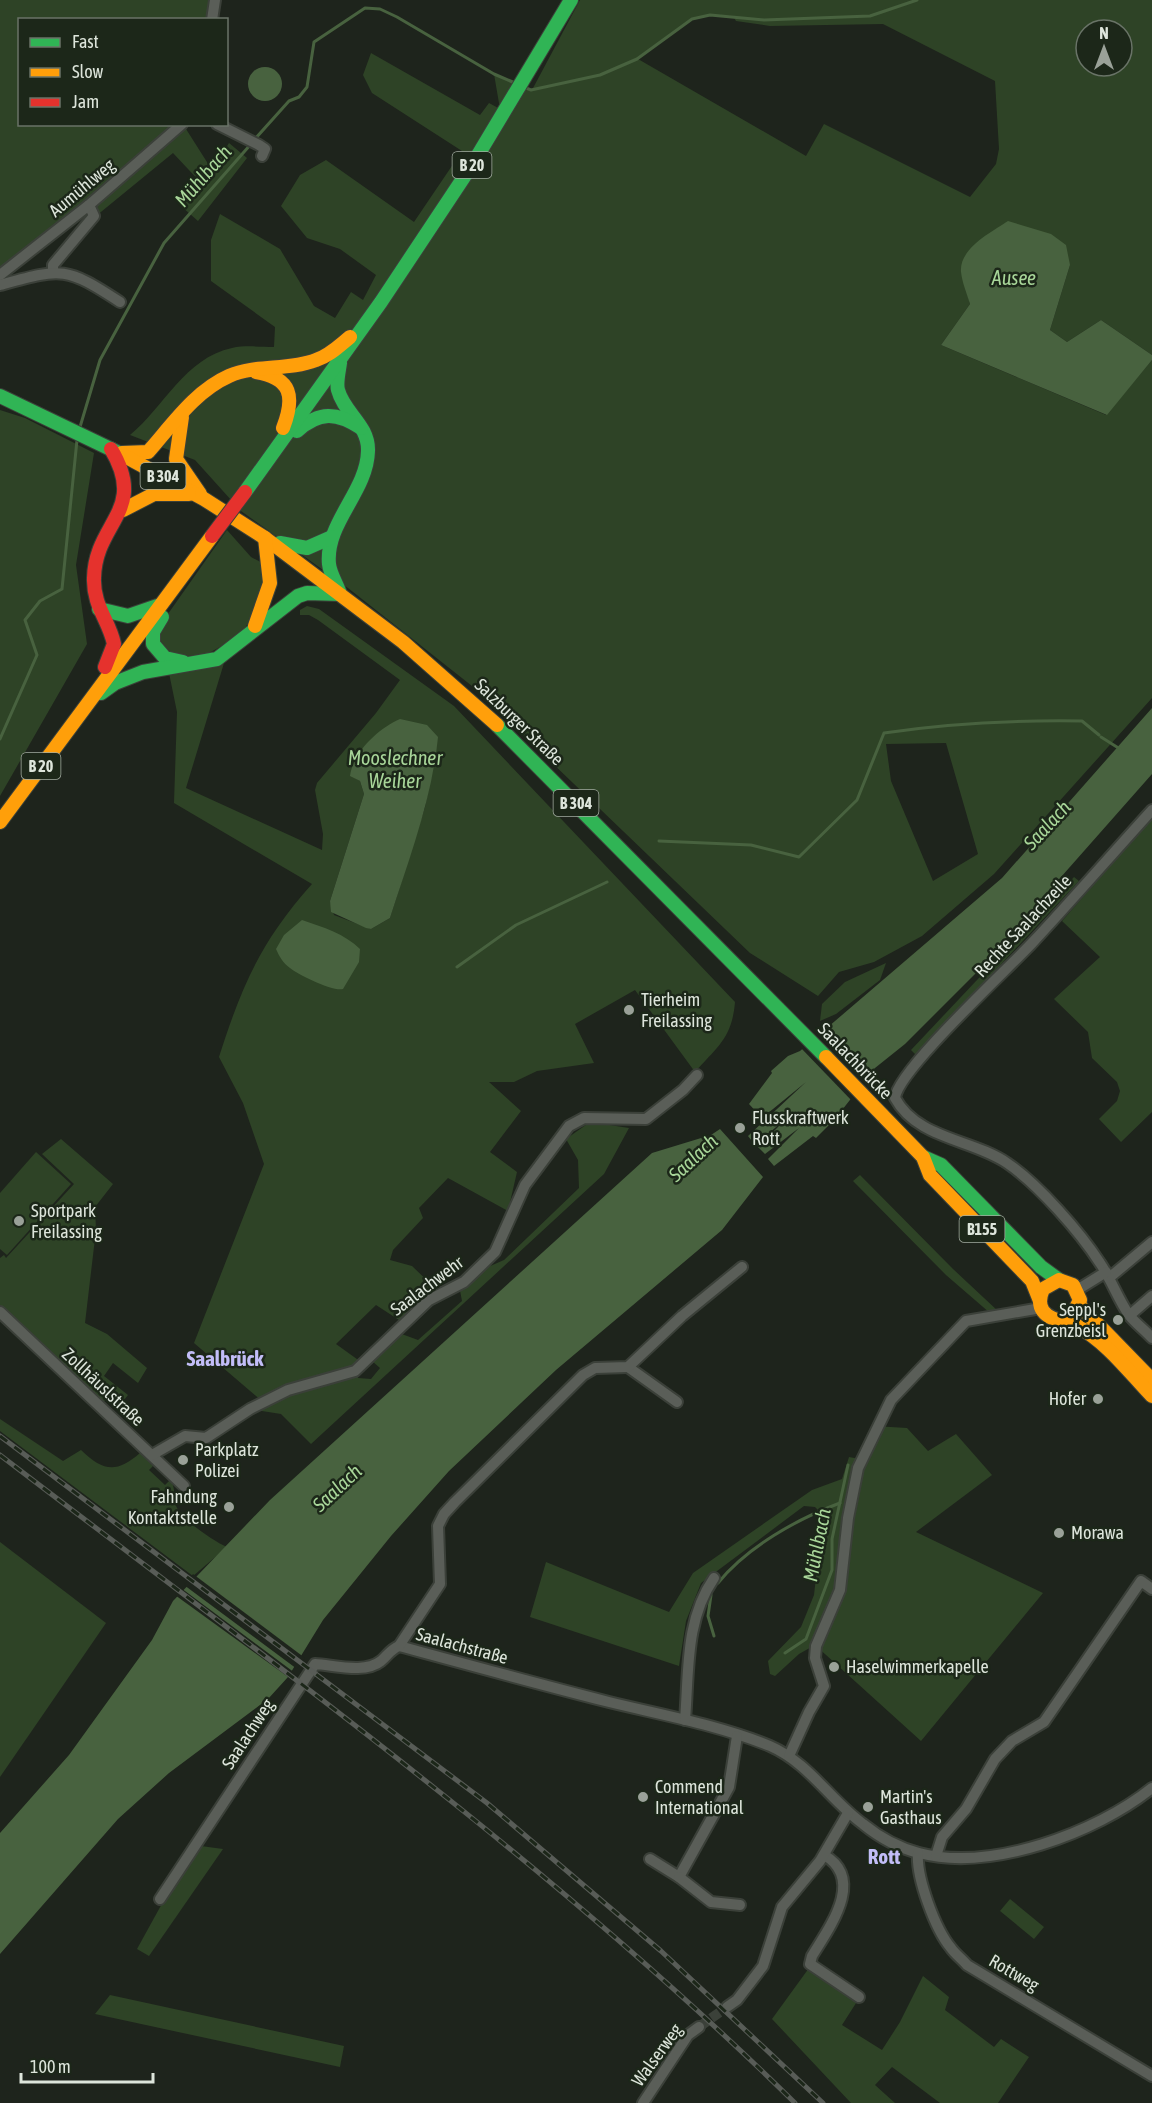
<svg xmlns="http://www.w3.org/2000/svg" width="1152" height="2103" font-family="'Asap Condensed',sans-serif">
  <rect width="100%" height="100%" fill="#1e241c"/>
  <g fill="#2e4326" fill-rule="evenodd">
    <path d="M0 0H211L208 19 20 20V124L176 125 0 275Z"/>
    <path d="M580 0H1152V355L1101 320 1067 342 1050 330 1070 265 961 270 970 304 941 345 1106 415 1152 360V698L994 874 922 936 874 962 839 972 818 996 750 953 472 686 348 588 241 511 195 460 130 435C164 407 185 358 232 348 245 345 261 347 274 347L275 327 211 281V240L220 214 280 249 314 306 335 318 351 292 363 300 376 275 340 249 307 238 281 206 300 175 326 160 414 222 462 151 372 93 363 75 371 53 480 115 489 103 500 109 494 74 532 90ZM710 15 733 16 736 21 770 26 883 24 995 81 999 149 996 164 970 197 824 124 806 156 638 59 692 19ZM1086 30H1122V66H1086ZM946 743 978 854 933 881 891 781 886 744Z"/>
    <path d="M186 129 212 170 229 143 247 158 198 221 181 206 204 186 173 153 96 216 89 205Z"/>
    <path d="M0 410 25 418 94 453 76 565 87 644 0 796Z"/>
    <path d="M227 530 251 557 268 566V580L246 627 234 639 209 653 175 658 159 639 163 621Z"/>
    <path d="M307 606 319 609 454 706 735 1002C732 1038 718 1046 695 1072L635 990 575 1024 594 1063 537 1071 514 1082H489L521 1111 490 1152 517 1172 508 1211 448 1178 419 1208 423 1218 393 1250 390 1260 412 1266 437 1290 399 1320 376 1305 336 1344 361 1362 358 1378 371 1379 380 1368 372 1361 399 1333 418 1340 462 1301 458 1280 504 1260 579 1188 578 1160 566 1139 590 1122 629 1128 604 1174 311 1444 281 1414 250 1409 263 1402 194 1343 264 1164 243 1103 219 1057C242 985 261 941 312 884L174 803 177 712 169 673 224 663 186 788 322 850 323 834 315 790 317 783 376 713 400 680 318 620 309 615H300V610ZM436 753 425 807 390 918 371 929 334 915 330 901 364 794 360 781 355 778Z"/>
    <path d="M1152 818V1112L1121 1142 1099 1119 1117 1101 1120 1091 1117 1082 1092 1058 1088 1032 1054 999 1100 957 1062 921Z"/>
    <path d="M1074 877 1079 881 916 1055 911 1050Z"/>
    <path d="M886 963 880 980 836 1014 820 1021 822 1004 845 982Z"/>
    <path d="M61 1139 113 1184 95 1207 96 1230 85 1323 107 1334 147 1368 138 1383 113 1363 104 1376 128 1395 120 1405 109 1397 103 1402 0 1305V1258L4 1255 6 1258 74 1184 42 1154Z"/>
    <path d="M36 1152 71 1184 7 1255 0 1249V1193Z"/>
    <path d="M860 1175 953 1269 999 1312 990 1313 946 1275 853 1181Z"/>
    <path d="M0 1419 63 1461 81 1450C103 1471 116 1474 140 1453L153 1466 149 1470 165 1485 170 1480C177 1488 172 1499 177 1508 186 1522 213 1541 227 1547L193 1576 0 1431Z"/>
    <path d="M874 1426 907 1428 928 1451 956 1434 992 1475 916 1532 1043 1593 921 1741 815 1645 799 1654 775 1676 770 1674 768 1661 801 1627 814 1595 823 1515 815 1507 804 1506 701 1583 686 1621 679 1666 530 1617 546 1562 669 1612 693 1573 812 1490 842 1479 849 1457 860 1459Z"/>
    <path d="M0 1542 106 1623 0 1777Z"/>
    <path d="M201 1846 223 1849 149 1956 137 1949 164 1900Z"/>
    <path d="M1010 1899 1044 1927 1034 1939 1000 1911Z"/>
    <path d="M809 1968 858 2000 842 2025 882 2050 900 2022 923 1976 949 1997 945 2010 994 2047 1001 2039 1029 2057 998 2103H940L892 2067 875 2085 895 2103H851L772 2019Z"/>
    <path d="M110 1995 344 2046 340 2067 95 2014Z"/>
  </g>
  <g fill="#48623f">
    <circle cx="265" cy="84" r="17"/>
    <path d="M1008 221 1051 234 1066 245 1070 265 1050 330 1067 342 1101 320 1152 355V360L1107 415 941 345 970 304C967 294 962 282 961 272 959 248 992 232 1008 221Z"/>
    <path d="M1152 708V774L979 970 905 1044 875 1068 835 1119 816 1138 813 1136 774 1166 768 1159 799 1128 765 1154 758 1147 789 1116 755 1145 748 1136 806 1082 762 1118 749 1104 772 1073 771 1071 788 1056 800 1051 1002 878Z"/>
    <path d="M400 719 427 725 438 737C432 799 409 859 390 918L371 929 366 928 331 912 330 901 364 794 360 781 350 776C353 752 379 728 400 719Z"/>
    <path d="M302 920C323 927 345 934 360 949L359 962 343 989C334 992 298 975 290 968 283 963 279 956 276 949L284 935Z"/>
    <path d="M720 1129 763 1177 722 1230 556 1370 449 1471 391 1536 323 1620 288 1677 268 1699 169 1773 118 1819 0 1954V1833L69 1755 152 1640 173 1601 270 1500 652 1153 711 1135Z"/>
  </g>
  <g fill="#1e241c">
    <path d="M820 1030 868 1081 853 1102 800 1047Z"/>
    <path d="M193 1574 305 1658 297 1669 184 1585Z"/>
    <path d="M181 1588 295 1673 291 1679 175 1595Z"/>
  </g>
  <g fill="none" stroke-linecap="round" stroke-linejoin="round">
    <g stroke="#48623f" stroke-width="3">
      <path d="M526 88 531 90 600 75 637 59 692 19 710 15 764 20 870 16 917 0"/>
      <path d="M255 139 289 101 299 97 307 87 314 42 365 8 380 9 397 17 494 74 515 83"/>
      <path d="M80 427 100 360 164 243 251 144"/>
      <path d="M1101 737 1120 749"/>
      <path d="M0 739 37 655 25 620 40 601 62 589 77 440"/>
      <path d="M659 841 751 845 799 857 857 800 884 733C950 723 1015 720 1082 721L1099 735"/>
      <path d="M457 967 516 925 607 882"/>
      <path d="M718 1583C747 1547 797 1519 840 1503"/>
      <path d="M711 1595 708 1616 714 1636"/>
      <path d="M785 1653 806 1639 832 1570V1539L848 1465"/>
    </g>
    <path stroke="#3b4139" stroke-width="10" stroke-dasharray="10 5" stroke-linecap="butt" d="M699 2027 727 2007"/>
    <defs>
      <g id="street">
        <path d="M212 20 215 0"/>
        <path d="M217 124 259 145 265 149 262 156"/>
        <path d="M53 272V265L94 216 89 205"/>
        <path d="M0 275 89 205 182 124"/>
        <path d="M0 285C62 268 65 266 120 302"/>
        <path d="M1152 810C1112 854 1073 899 1033 942 1008 969 898 1070 895 1098 917 1139 972 1139 1007 1163 1038 1184 1080 1232 1100 1263 1111 1279 1118 1299 1129 1315 1135 1323 1145 1330 1152 1338"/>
        <path d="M1109 1278 1152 1242"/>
        <path d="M1077 1290 1106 1272"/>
        <path d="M0 1312 184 1486"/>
        <path d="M1130 1315 1152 1296"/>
        <path d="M628 1367 677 1402"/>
        <path d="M152 1455 185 1436 206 1438 250 1409 288 1390 355 1371 429 1300 464 1282 495 1252 525 1185 569 1126 584 1118 646 1119 683 1090 697 1075"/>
        <path d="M399 1646C469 1665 538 1684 609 1702 662 1715 719 1725 770 1746 809 1763 830 1800 863 1824 879 1837 899 1848 919 1853 991 1872 1096 1833 1152 1788"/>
        <path d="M685 1720C689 1671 685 1620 714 1578"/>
        <path d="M789 1756 809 1712 824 1686 815 1658 816 1646 840 1590 848 1518 858 1468 891 1400 966 1321 1041 1308"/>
        <path d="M918 1853C916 1877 935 1929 951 1948 955 1954 962 1959 967 1965L1152 2076"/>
        <path d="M824 1855C866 1879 829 1928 812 1956L810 1964 859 1997"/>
        <path d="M936 1856 942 1837 966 1809 995 1759 1012 1741 1044 1722 1141 1581 1152 1589"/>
        <path d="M650 1859 679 1877 729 1787 737 1736"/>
        <path d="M679 1877 711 1902 740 1905"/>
        <path d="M160 1899 315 1664C334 1665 365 1674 381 1661 388 1655 390 1650 399 1646L440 1584 438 1526 444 1514 455 1502 583 1375 595 1368 628 1367 682 1316 742 1267"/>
        <path d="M727 2007 737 2000 763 1966 782 1907 820 1861 848 1813"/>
        <path d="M643 2103 688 2035 699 2027"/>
      </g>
      <g id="fast">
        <path d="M340 363C339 371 336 383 338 390 344 413 369 425 368 451 367 492 325 523 329 564 330 574 337 584 340 594"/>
        <path d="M0 396 121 454"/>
        <path d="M297 431C319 411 337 412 361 428"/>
        <path d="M245 492 381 302 472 165 571 0"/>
        <path d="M280 543 307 548 332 537"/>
        <path d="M99 609 128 616 157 606"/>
        <path d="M162 617 153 632V644L165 658 183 662"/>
        <path d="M101 693 115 683 143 672 217 659 298 596 307 593 340 594"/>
        <path d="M497 725 826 1057"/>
        <path d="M923 1157 941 1165 1041 1267 1059 1280"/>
      </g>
      <g id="slow">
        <path d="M256 372C292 378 295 397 283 428"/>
        <path d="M182 417 176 459 200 494"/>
        <path d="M122 453 148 452C172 425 195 391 229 376 256 364 288 371 316 360 329 356 339 346 350 337"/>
        <path d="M121 454 204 499 265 538 403 642 497 725"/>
        <path d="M123 510 154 494H189"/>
        <path d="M255 626 270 583 265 538"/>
        <path d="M0 822 212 536"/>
        <path d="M826 1057 923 1157 930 1175 1032 1281 1040 1301"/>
        <path d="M1079 1305 1152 1380"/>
        <path d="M1063 1319 1073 1314 1080 1300 1073 1285 1059 1280 1043 1289C1040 1296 1038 1304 1043 1311 1051 1322 1067 1320 1077 1326 1107 1342 1129 1372 1152 1396"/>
      </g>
      <path id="jam" d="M105 667 114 644C109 620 93 606 94 578 95 522 148 511 111 449"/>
    </defs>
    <use href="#street" stroke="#3b4039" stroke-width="14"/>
    <use href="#fast" stroke="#3b4039" stroke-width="16"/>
    <use href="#slow" stroke="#3b4039" stroke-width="16"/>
    <use href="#jam" stroke="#3b4039" stroke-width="16"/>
    <use href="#street" stroke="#5a5e58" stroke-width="10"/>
    <use href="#fast" stroke="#30b455" stroke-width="14"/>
    <use href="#slow" stroke="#ff9f0a" stroke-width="14"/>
    <use href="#jam" stroke="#e5322d" stroke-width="14"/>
    <defs>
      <g id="rail">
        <path d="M0 1436 487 1803 661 1951 823 2103"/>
        <path d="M0 1455C272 1663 550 1862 795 2103"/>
      </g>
    </defs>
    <use href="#rail" stroke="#585c57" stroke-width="5"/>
    <use href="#rail" stroke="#1c2719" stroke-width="3" stroke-dasharray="9" stroke-linecap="butt"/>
    <defs>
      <path id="jam-bridge" d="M212 536 245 492"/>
    </defs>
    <use href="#jam-bridge" stroke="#3b4039" stroke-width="16" stroke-linecap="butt"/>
    <use href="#jam-bridge" stroke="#e5322d" stroke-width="14"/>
  </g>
  <g fill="#9aa198" stroke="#1c2719" stroke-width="2">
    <circle cx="629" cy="1010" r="6"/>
    <circle cx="740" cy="1128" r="6"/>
    <circle cx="19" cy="1221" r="6"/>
    <circle cx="1118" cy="1320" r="6"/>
    <circle cx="1098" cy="1399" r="6"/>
    <circle cx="183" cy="1460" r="6"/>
    <circle cx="229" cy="1507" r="6"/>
    <circle cx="1059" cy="1533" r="6"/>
    <circle cx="834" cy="1667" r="6"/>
    <circle cx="643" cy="1797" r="6"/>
    <circle cx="868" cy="1807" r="6"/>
  </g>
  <g text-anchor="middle" stroke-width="5" stroke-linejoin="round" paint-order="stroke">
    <g fill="#1c2719" stroke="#a3aca1" stroke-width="1.5">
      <rect x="452.5" y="152" width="39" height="26" rx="4.5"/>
      <rect x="140.5" y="463" width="45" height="26" rx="4.5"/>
      <rect x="21.5" y="753" width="39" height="26" rx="4.5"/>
      <rect x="553.5" y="790" width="45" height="26" rx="4.5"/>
      <rect x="959.5" y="1216" width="45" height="26" rx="4.5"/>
    </g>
    <g font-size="16" font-weight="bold" fill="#dde5db">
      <text x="472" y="171">B 20</text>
      <text x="163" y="482">B 304</text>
      <text x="41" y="772">B 20</text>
      <text x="576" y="809">B 304</text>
      <text x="982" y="1235">B155</text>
    </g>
    <g font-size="18" fill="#dde5db" stroke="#1c2719">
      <text transform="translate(82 188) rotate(-40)" y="6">Aumühlweg</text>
      <text transform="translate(519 722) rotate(44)" y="6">Salzburger Straße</text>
      <text transform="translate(1023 926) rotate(-47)" y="6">Rechte Saalachzeile</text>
      <text transform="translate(855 1061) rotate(46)" y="6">Saalachbrücke</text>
      <text transform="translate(427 1286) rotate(-37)" y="6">Saalachwehr</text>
      <text transform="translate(103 1387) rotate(43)" y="6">Zollhäuslstraße</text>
      <text transform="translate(462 1646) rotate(15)" y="6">Saalachstraße</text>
      <text transform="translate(248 1734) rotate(-57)" y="6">Saalachweg</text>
      <text transform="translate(1014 1973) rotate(30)" y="6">Rottweg</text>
      <text transform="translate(657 2055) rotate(-54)" y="6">Walserweg</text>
    </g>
    <g font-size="18" fill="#dde5db" stroke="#1c2719" text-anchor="start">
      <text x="641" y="1006">Tierheim<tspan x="641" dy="21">Freilassing</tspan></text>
      <text x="752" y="1124">Flusskraftwerk<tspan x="752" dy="21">Rott</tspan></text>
      <text x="31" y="1217">Sportpark<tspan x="31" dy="21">Freilassing</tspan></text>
      <text x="1106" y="1316" text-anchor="end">Seppl's<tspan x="1106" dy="21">Grenzbeisl</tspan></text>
      <text x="1086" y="1405" text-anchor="end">Hofer</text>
      <text x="195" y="1456">Parkplatz<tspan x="195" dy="21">Polizei</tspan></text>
      <text x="217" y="1503" text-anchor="end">Fahndung<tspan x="217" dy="21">Kontaktstelle</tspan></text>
      <text x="1071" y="1539">Morawa</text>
      <text x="846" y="1673">Haselwimmerkapelle</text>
      <text x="655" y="1793">Commend<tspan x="655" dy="21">International</tspan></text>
      <text x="880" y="1803">Martin's<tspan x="880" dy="21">Gasthaus</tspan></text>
    </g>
    <g font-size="20" font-style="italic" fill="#a8d699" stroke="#1c2719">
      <text transform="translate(203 176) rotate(-49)" y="7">Mühlbach</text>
      <text x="1014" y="285">Ausee</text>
      <text x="395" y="765">Mooslechner<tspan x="395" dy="23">Weiher</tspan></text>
      <text transform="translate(1047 825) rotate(-47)" y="7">Saalach</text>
      <text transform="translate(693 1158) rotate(-43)" y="7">Saalach</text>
      <text transform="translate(337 1488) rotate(-43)" y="7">Saalach</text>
      <text transform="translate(817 1545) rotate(-79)" y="7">Mühlbach</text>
    </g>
    <g font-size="21" font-weight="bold" fill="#c2bdf7" stroke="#1c2719">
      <text x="225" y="1366">Saalbrück</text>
      <text x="884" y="1864">Rott</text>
    </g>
  </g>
  <rect x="18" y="18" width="210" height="108" fill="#1c2719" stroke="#697367" stroke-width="1.5"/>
  <rect x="30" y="38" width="30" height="9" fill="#30b455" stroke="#697367" stroke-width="1.5"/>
  <text x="72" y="48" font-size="18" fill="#dde5db">Fast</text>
  <rect x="30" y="68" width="30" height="9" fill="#ff9f0a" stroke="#697367" stroke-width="1.5"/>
  <text x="72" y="78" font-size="18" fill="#dde5db">Slow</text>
  <rect x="30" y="98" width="30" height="9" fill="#e5322d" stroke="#697367" stroke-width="1.5"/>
  <text x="72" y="108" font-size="18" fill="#dde5db">Jam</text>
  <g transform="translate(1104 48)"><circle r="28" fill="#1c2719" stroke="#697367" stroke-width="1.5"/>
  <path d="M0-4.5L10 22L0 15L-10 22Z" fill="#9aa198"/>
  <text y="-9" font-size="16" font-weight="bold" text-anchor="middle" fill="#dde5db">N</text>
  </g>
  <path d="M21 2073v9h132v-9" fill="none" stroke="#dde5db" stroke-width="3"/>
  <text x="30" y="2073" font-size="18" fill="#dde5db" stroke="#1c2719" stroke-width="4.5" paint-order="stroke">100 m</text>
</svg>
